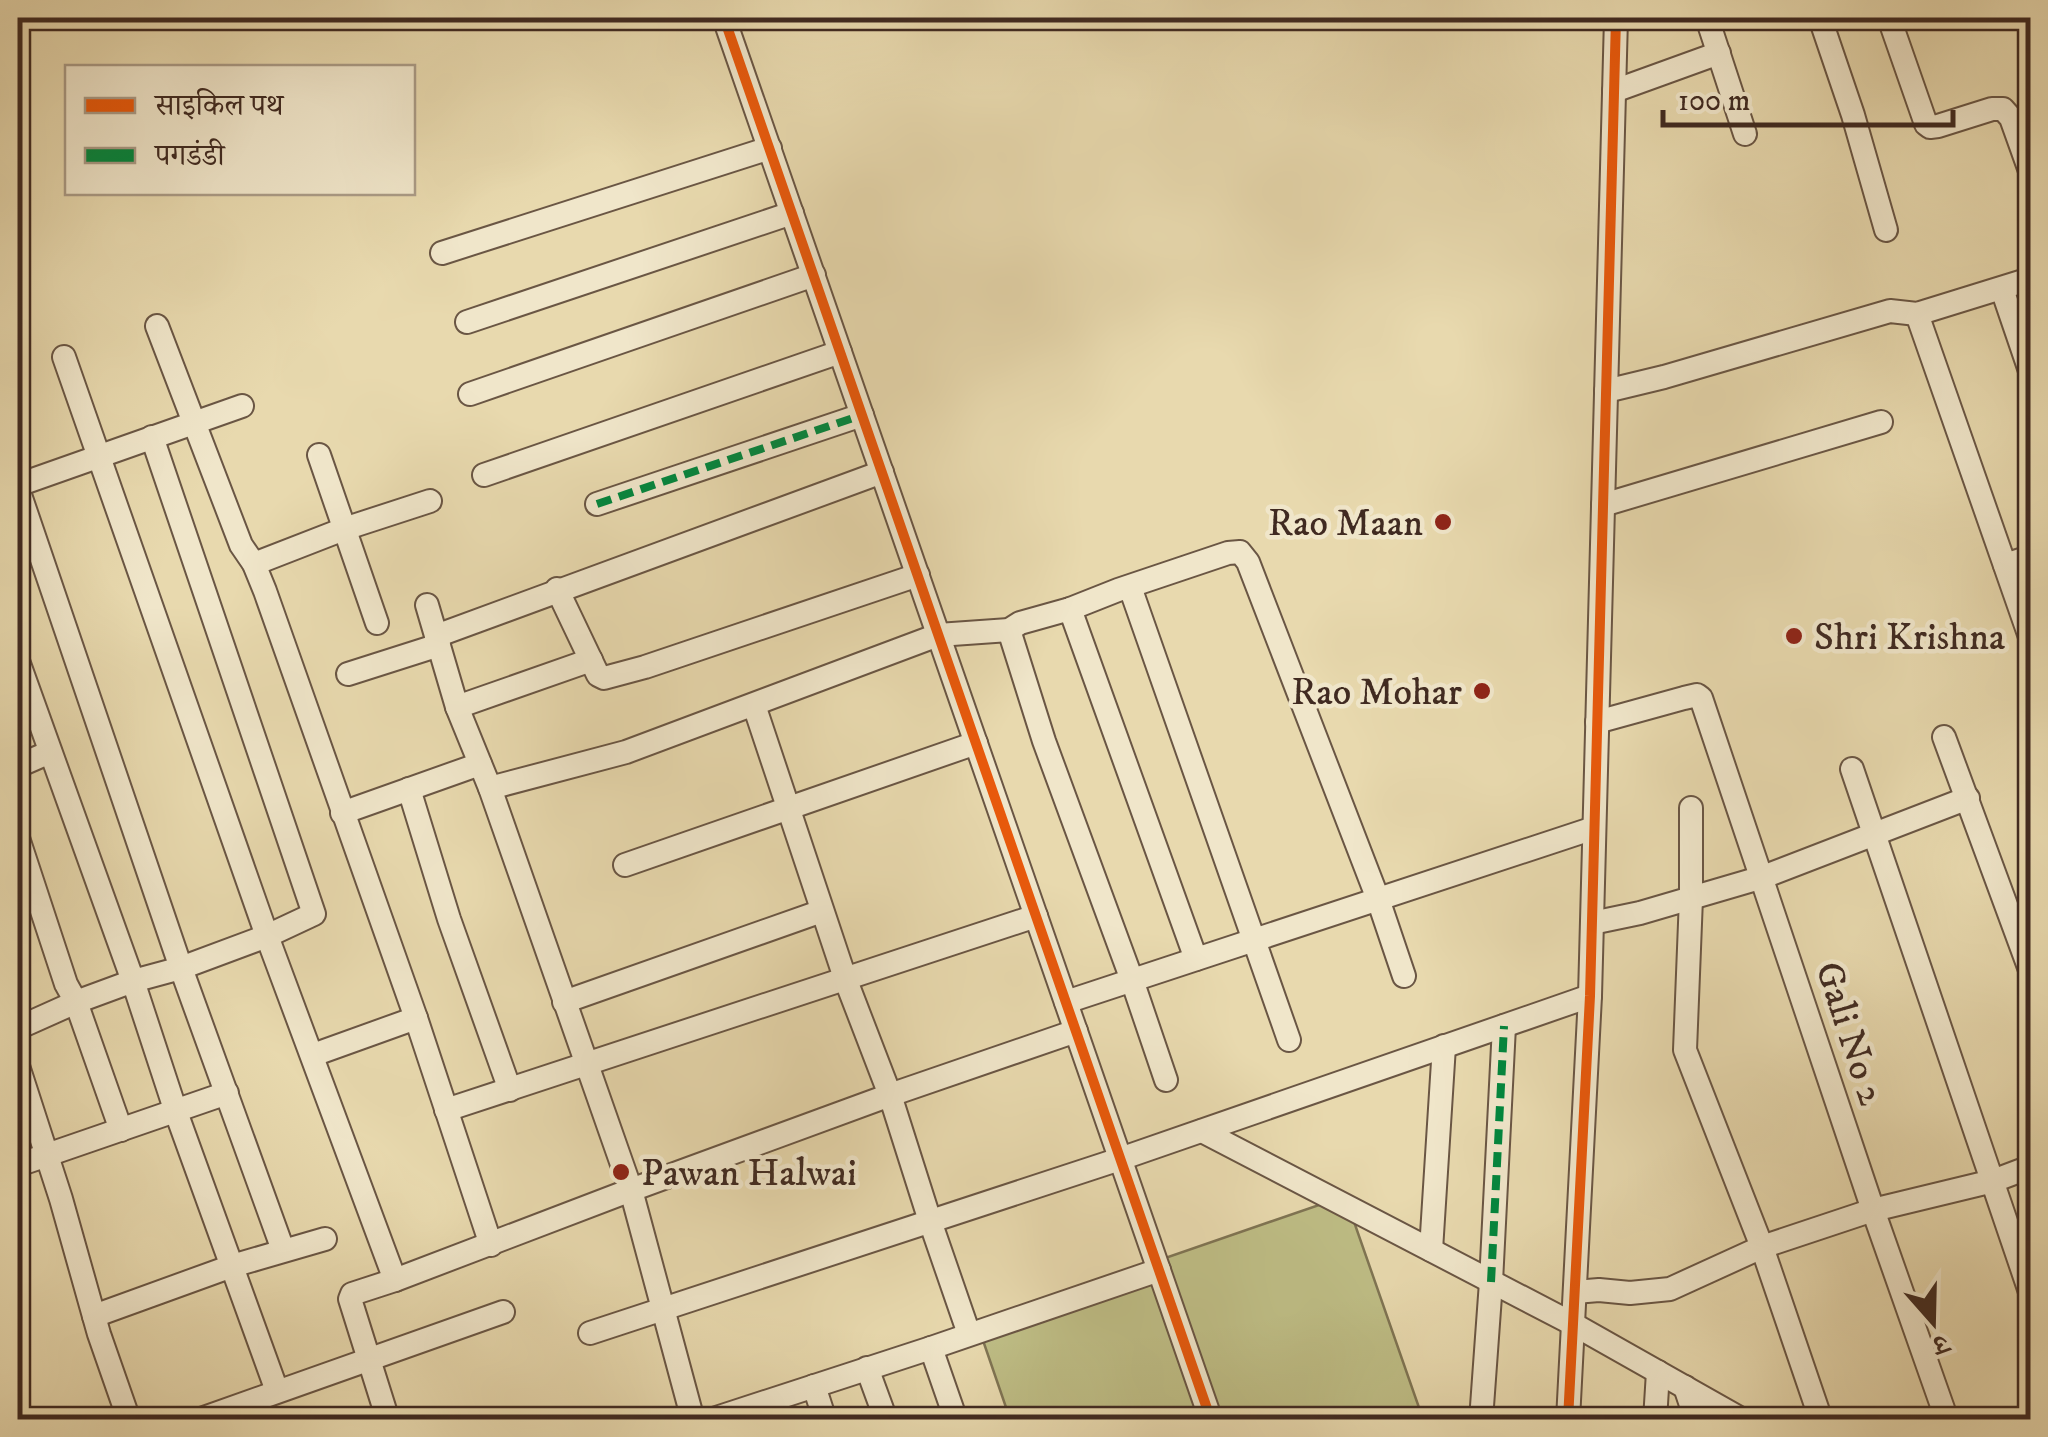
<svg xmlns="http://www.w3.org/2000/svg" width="2048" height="1437" font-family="'IM FELL DW Pica','Noto Serif Devanagari',serif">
  <rect width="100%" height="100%" fill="#e8d9ae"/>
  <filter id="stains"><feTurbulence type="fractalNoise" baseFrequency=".002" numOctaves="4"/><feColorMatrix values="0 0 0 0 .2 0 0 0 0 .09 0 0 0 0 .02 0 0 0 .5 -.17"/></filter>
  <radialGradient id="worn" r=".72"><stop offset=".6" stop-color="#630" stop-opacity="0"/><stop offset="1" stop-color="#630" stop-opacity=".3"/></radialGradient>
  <path fill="#bebd85" stroke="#7f7453" stroke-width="2.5" d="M1345 1196 1423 1419H1010L977 1323Z"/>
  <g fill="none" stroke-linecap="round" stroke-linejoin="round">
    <defs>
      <g id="minor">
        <path d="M724 18 1211 1420"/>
        <path d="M1707 18 1745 134"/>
        <path d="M1820 18 1853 115 1886 230"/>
        <path d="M1889 18 1926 124 1930 127 1938 126 1992 109H2003L2011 118 2030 171"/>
        <path d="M1614 91 1719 53"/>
        <path d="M442 253 770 148"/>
        <path d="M2002 289 2030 371"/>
        <path d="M1917 314 2030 637"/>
        <path d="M467 322 792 213"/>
        <path d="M157 326 241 545 254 564 265 591 416 1018 491 1245"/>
        <path d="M64 357 267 936 395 1280"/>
        <path d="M1606 391 1664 377 1890 311 1917 314 2030 279"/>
        <path d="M470 394 814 275"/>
        <path d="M319 455 377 623"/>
        <path d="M484 475 840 352"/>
        <path d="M18 485 242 406"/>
        <path d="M18 489 181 968 283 1250"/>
        <path d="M597 504 862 415"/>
        <path d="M1603 505 1881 422"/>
        <path d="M254 564 344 529 430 501"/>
        <path d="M2005 565 2030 557"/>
        <path d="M1130 587 1289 1040"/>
        <path d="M557 589 598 675 604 678 645 667 918 575"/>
        <path d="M427 605 457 707 490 788 631 1190 693 1420"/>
        <path d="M1070 609 1196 959"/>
        <path d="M1009 630 1044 741 1132 980 1166 1080"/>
        <path d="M436 636 882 472"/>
        <path d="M18 661 133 981 176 1112 277 1391"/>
        <path d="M348 674 439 645"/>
        <path d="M457 707 591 660"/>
        <path d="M1597 722 1684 698 1697 695 1701 698 1873 1210 1947 1420"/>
        <path d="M1944 737 2030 970"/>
        <path d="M18 766 50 752"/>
        <path d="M1852 769 2030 1292"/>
        <path d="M490 788 626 752 938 635 1009 630 1020 623 1070 609 1118 590 1228 553 1240 552 1248 562 1378 899 1404 976"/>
        <path d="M409 789 449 919 510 1090"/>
        <path d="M1691 808V898L1685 1050 1762 1247 1821 1420"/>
        <path d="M342 813 480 764"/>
        <path d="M18 838 66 984 76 1002 121 1130"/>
        <path d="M625 865 976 743"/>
        <path d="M1592 923 1640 913 1763 877 1968 798"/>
        <path d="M564 1002 822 911"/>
        <path d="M1066 1002 1594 828"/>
        <path d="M18 1028 76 1002 133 981 181 968 267 936 314 914 152 437"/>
        <path d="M313 1055 416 1018"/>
        <path d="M18 1066 61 1199 99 1334 129 1420"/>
        <path d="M446 1110 1036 916"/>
        <path d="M1202 1131 1573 1324 1743 1420"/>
        <path d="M18 1165 227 1093"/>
        <path d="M1431 1250 1444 1046"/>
        <path d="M1575 1292 1599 1290 1630 1293 1670 1289 1762 1247 1873 1210 1993 1181 2030 1167"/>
        <path d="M94 1316 232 1266 325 1239"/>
        <path d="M590 1333 1120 1159 1590 996"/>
        <path d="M969 1334 930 1221 890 1095 1076 1031"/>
        <path d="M931 1348 956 1420"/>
        <path d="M867 1368 886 1420"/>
        <path d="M814 1386 825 1420"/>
        <path d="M1685 1387 1696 1420"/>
        <path d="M198 1420 503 1312"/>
        <path d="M388 1420 350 1299 352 1294 395 1280 631 1190 890 1095 845 978 754 705"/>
        <path d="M710 1420 931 1348 1159 1270"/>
        <path d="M1481 1420 1491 1282 1504 1026"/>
        <path d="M1568 1420 1590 996 1616 18"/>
        <path d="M1655 1420 1658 1372"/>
      </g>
    </defs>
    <use href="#minor" stroke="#6a5644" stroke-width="26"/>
    <use href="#minor" stroke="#f0e6ca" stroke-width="22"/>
    <g stroke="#00873e" stroke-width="8" stroke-dasharray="15 8" stroke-linecap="butt">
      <path d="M597 504 862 415"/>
      <path d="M1491 1282 1504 1026"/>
    </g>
    <defs>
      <g id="cycleway">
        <path d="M724 18 1211 1420"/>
        <path d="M1568 1420 1590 996 1616 18"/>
      </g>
    </defs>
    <use href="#cycleway" stroke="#f0e6ca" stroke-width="16"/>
    <use href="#cycleway" stroke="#e8590c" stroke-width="10"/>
  </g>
  <g fill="#8f2418" stroke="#f0e6ca" stroke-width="4">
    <circle cx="1443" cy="522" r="10"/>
    <circle cx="1794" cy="636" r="10"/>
    <circle cx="1482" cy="691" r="10"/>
    <circle cx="621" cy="1172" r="10"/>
  </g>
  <g text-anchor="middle" stroke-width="9" stroke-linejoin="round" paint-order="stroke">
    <g font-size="38" fill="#402a21" stroke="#f0e6ca" text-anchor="end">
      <text x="1423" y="535">Rao Maan</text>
      <text x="1814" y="649" text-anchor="start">Shri Krishna</text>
      <text x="1462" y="704">Rao Mohar</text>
      <text x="641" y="1185" text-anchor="start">Pawan Halwai</text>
    </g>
    <g font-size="38" fill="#402a21" stroke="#f0e6ca">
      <text transform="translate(1851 1033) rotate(72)" y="13">Gali No 2</text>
    </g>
  </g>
  <rect width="2048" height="1437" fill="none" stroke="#e8d9ae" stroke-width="60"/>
  <rect x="20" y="20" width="2008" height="1397" fill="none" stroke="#402a21" stroke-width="5"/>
  <rect x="30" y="30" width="1988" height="1377" fill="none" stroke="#402a21" stroke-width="2.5"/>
  <rect x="65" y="65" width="350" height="130" fill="#f0e6ca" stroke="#aa9b86" stroke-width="2.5"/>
  <rect x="85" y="98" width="50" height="15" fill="#e8590c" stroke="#aa9b86" stroke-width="2.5"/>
  <text x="155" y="115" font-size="30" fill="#402a21">साइकिल पथ</text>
  <rect x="85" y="148" width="50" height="15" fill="#00873e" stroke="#aa9b86" stroke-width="2.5"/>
  <text x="155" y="165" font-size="30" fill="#402a21">पगडंडी</text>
  <g transform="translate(1933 1322) rotate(160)" stroke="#f0e6ca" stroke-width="8" paint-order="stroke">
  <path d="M0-8L18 38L0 25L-18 38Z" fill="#402a21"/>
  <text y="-15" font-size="28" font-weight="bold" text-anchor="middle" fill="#402a21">उ</text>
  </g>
  <path d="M1663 110v15h290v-15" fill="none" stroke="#402a21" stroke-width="5"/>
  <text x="1678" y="110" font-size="30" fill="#402a21" stroke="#f0e6ca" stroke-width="8" paint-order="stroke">100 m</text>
  <rect width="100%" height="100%" filter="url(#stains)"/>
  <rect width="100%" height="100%" fill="url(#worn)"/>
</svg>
